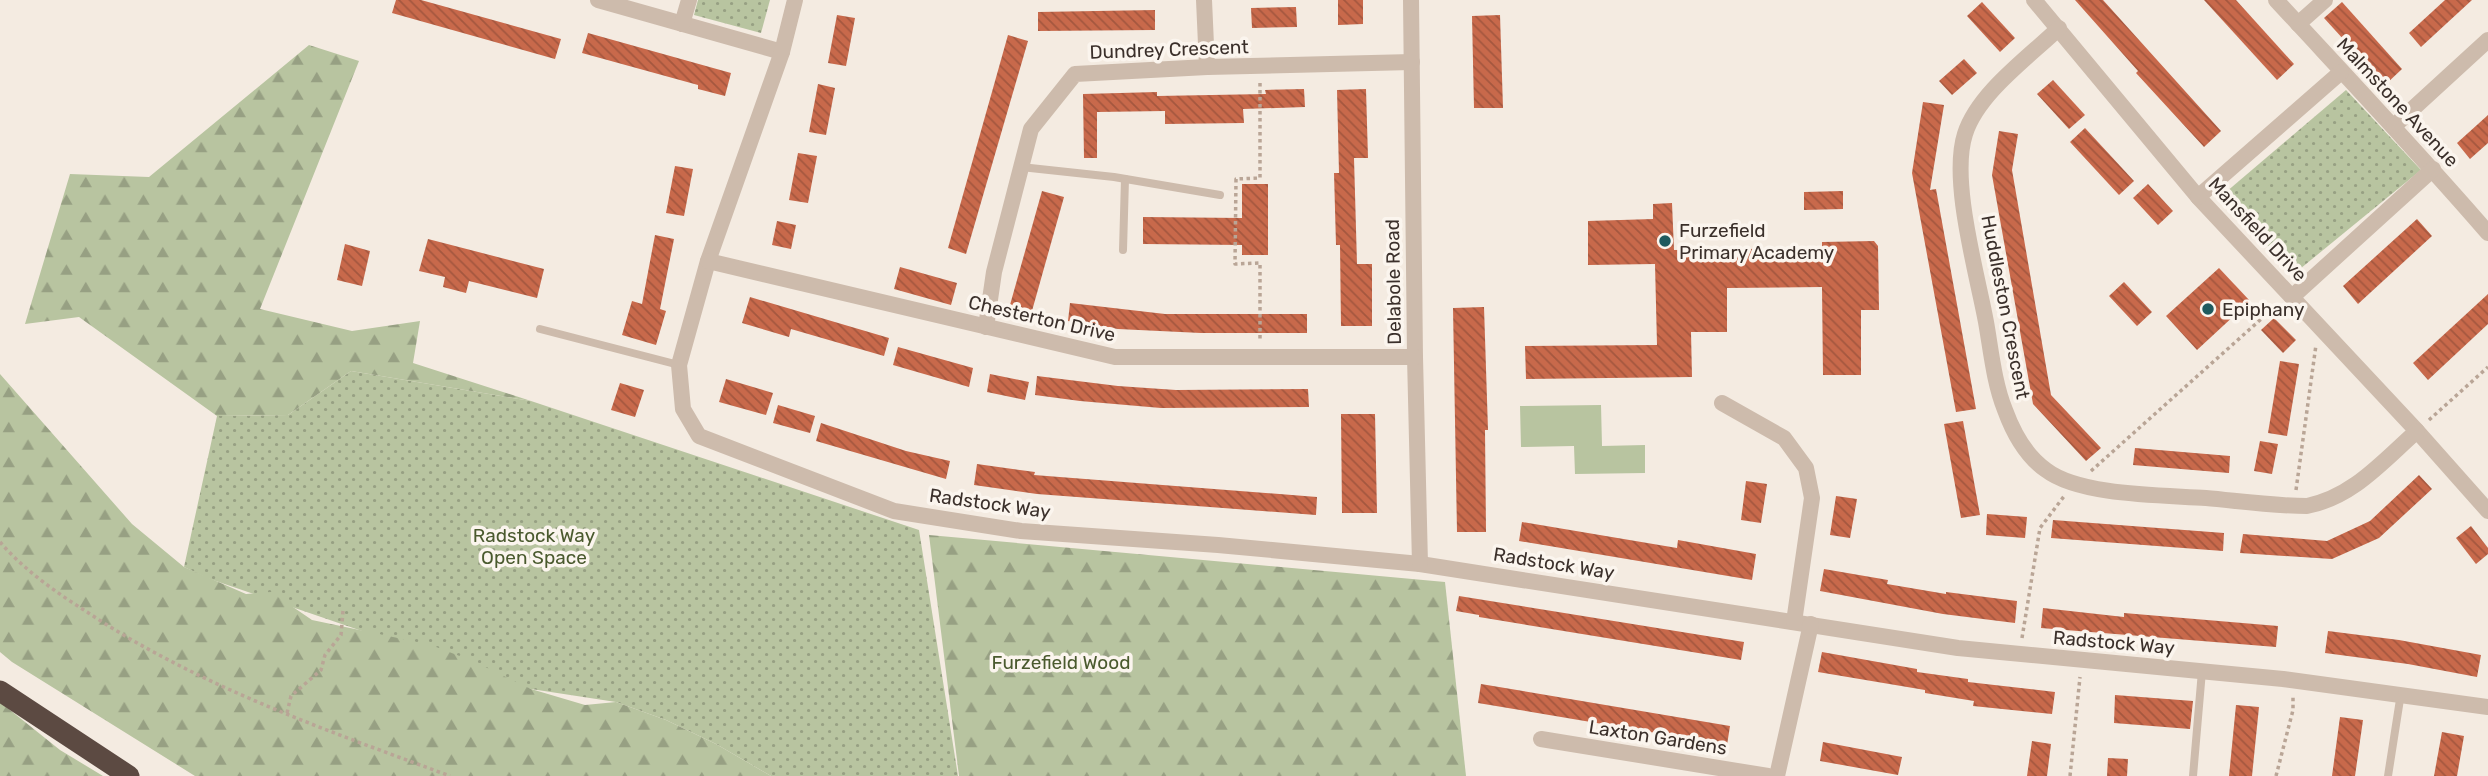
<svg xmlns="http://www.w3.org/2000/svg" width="2488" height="776" font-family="Rubik,sans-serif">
  <defs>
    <pattern id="grass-dots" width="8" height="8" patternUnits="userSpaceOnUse" patternTransform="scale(1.75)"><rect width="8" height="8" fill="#b8c4a0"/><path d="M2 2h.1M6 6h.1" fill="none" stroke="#97a083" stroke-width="1.8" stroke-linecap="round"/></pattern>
    <pattern id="forest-firs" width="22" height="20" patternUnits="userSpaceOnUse" patternTransform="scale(1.75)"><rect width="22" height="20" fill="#b8c4a0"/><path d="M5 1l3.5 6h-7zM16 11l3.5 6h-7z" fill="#97a083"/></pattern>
    <pattern id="building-back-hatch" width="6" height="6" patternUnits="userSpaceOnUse" patternTransform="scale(1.75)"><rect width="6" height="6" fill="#c8694b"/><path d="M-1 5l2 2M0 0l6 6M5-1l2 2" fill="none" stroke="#a4573f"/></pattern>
  </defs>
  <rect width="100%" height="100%" fill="#f4ebe1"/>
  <g fill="url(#grass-dots)">
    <path d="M698 0H770L761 33 694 15Z"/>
    <path d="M2346 90 2421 170 2295 273 2219 198Z"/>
    <path d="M351 371 531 401 919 530 958 776H771L716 744 666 720 616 702 531 689 207 578 184 567 217 416 288 415Z"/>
  </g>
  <g fill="url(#forest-firs)">
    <path d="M309 45 359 61 260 309 352 331 420 321 413 363 531 401 351 371 288 415 217 416 79 317 25 324 70 174 149 177Z"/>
    <path d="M0 374 132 524 184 567 246 594 271 592 312 620 431 645 475 662 531 689 585 705 616 702 666 720 716 744 771 776H195L12 662 0 652Z"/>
    <path d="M929 535 1445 582 1466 776H959Z"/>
    <path d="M0 702 60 750 103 776H0Z"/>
  </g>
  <path fill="#b8c4a0" d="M1601 405 1602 446 1645 445V473L1575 474 1574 446 1521 447 1520 406Z"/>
  <g fill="url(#building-back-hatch)">
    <path d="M396 0H421L561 39 555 59 392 13Z"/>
    <path d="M1338 0H1363V24L1338 25Z"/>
    <path d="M2075 0H2103L2221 131 2204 147 2136 73 2138 71Z"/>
    <path d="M2204 0H2236L2294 64 2277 80Z"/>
    <path d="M2445 0H2472L2421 47 2409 33Z"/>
    <path d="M1982 2 2015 38 2000 52 1967 16Z"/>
    <path d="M2342 2 2402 69 2385 85 2324 18Z"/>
    <path d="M1296 7 1297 27 1252 28 1251 8Z"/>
    <path d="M1155 10V30L1038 31V12Z"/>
    <path d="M837 15 855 18 846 66 828 63Z"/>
    <path d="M1500 15 1503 108H1474L1472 16Z"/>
    <path d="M588 33 731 73 725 96 698 89V85L582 53Z"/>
    <path d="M1008 35 1028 41 966 254 948 248Z"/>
    <path d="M1964 59 1977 73 1952 95 1939 81Z"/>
    <path d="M2053 80 2085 115 2069 129 2037 94Z"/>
    <path d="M818 84 835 88 826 135 809 132Z"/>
    <path d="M1304 89 1305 107 1243 109 1244 123 1165 124V111L1097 112V158H1084L1083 94 1157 92V96L1266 94 1265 90Z"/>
    <path d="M1366 89 1368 158H1354L1357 264H1372V326H1341L1340 245H1336L1334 173H1339L1337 90Z"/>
    <path d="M1923 102 1944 105 1930 190 1936 189 1976 409 1956 412 1912 173Z"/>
    <path d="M2488 115V143L2470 159 2457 143Z"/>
    <path d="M2085 128 2134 181 2119 195 2070 142Z"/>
    <path d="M1999 131 2018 134 2012 170 2051 395 2101 448 2086 461 2033 404 1992 175Z"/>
    <path d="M798 153 817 156 808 203 789 200Z"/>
    <path d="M675 166 693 169 684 216 666 213Z"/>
    <path d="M1242 184H1268V255H1242V245L1143 244V217L1242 218Z"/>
    <path d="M2148 184 2173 211 2158 225 2133 198Z"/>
    <path d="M1042 191 1064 197 1030 318 1008 312Z"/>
    <path d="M1843 191V209L1804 210V192Z"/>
    <path d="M1672 203 1674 250 1822 248V242L1874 241 1878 246 1879 310H1861V375H1823L1822 287 1727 288V332H1691L1692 377 1526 379 1525 346 1657 345 1655 264 1588 265V221L1653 219V204Z"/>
    <path d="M2417 219 2432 236 2358 304 2343 286Z"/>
    <path d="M777 221 796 225 791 249 772 245Z"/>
    <path d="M655 235 674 239 660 309 666 311 656 345 622 335 632 301 642 304Z"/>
    <path d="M428 239 544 269 537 298 469 281 466 293 443 287 445 277 419 271Z"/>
    <path d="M345 244 370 251 362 286 337 280Z"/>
    <path d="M900 267 957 283 951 305 894 289Z"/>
    <path d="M2219 268 2250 301 2197 350 2166 316Z"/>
    <path d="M2124 282 2152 312 2137 326 2109 296Z"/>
    <path d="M2488 294V324L2428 380 2413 363Z"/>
    <path d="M750 297 889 338 884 356 791 329 789 337 742 323Z"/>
    <path d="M1070 303 1165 314H1307V333H1201L1118 329 1068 321Z"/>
    <path d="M1484 307 1488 430H1485L1486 532H1457L1453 308Z"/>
    <path d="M2274 318 2296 340 2283 353 2261 330Z"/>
    <path d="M898 347 973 368 969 387 893 365Z"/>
    <path d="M2280 361 2299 364 2287 436 2268 433Z"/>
    <path d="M990 374 1029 382 1025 400 987 392Z"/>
    <path d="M1037 376 1118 386 1176 390 1308 389 1309 407 1161 408 1080 401 1035 395Z"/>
    <path d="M726 379 773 393 766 415 719 402Z"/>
    <path d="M620 383 644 390 635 417 611 410Z"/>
    <path d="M778 405 815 416 810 433 773 423Z"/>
    <path d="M1341 414H1375L1377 513H1342Z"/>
    <path d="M1963 421 1980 515 1961 518 1944 424Z"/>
    <path d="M821 423 906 451 950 461 946 479 816 441Z"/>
    <path d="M2260 441 2278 444 2272 474 2254 471Z"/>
    <path d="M2135 448 2230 456 2229 473 2133 465Z"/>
    <path d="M977 464 1035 472 1034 475 1317 497 1316 515 1037 494 974 485Z"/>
    <path d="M2419 475 2432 489 2379 538 2332 559 2240 553 2243 534 2327 541 2370 521Z"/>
    <path d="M1746 481 1767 484 1761 523 1741 520Z"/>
    <path d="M1836 496 1857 499 1850 538 1830 535Z"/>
    <path d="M1987 514 2027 517 2025 538 1986 535Z"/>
    <path d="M2053 520 2224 533 2223 551 2051 538Z"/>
    <path d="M1522 522 1677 548 1678 540 1756 554 1752 580 1519 541Z"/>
    <path d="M2471 526 2488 548V554L2476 564 2456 538Z"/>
    <path d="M1824 569 1888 580 1887 584 1946 594V592L2017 601 2015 623 1943 614 1820 591Z"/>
    <path d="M1459 596 1744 642 1741 660 1479 617V615L1456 611Z"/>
    <path d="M2043 608 2124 617V613L2278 626 2276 647 2041 628Z"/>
    <path d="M2328 631 2399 640 2481 655 2477 677 2408 664 2325 653Z"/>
    <path d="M1822 652 1917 669V672L1968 679V682L2055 692 2052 714 1973 706 1974 701 1925 693V690L1818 672Z"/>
    <path d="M1481 684 1730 726 1727 745 1478 703Z"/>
    <path d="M2115 695 2193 701 2190 729 2114 723Z"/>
    <path d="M2236 705 2259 707 2252 776H2229Z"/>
    <path d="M2340 717 2363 720 2355 776H2332Z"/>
    <path d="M2442 732 2464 736 2457 776H2434Z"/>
    <path d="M2032 741 2051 744 2047 776H2027Z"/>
    <path d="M1823 742 1902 757 1898 775 1820 761Z"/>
    <path d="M2108 758 2128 759 2127 776H2107Z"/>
  </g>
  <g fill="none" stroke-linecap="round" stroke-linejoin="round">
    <g stroke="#b9a596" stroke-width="3.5" stroke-dasharray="3.5 3.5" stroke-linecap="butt">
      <path d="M1260 83V178L1236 179 1235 264 1260 263V341"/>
      <path d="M2429 420 2488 367"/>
      <path d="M2091 471 2278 304"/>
      <path d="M2296 490 2316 345"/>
      <path d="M0 542C24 570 57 593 87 612 198 686 326 730 450 776"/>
      <path d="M2022 638 2040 528 2065 495"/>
      <path d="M287 713 291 696 321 670 325 655 341 635 343 611"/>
      <path d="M2070 776 2080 677"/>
      <path d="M2276 776 2293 710V696"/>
    </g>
    <g stroke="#cdbbac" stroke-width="8">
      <path d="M1021 167 1114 177 1220 195"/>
      <path d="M1123 250 1125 179"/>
      <path d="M540 329 679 365"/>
      <path d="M2193 776 2202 671"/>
      <path d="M2388 776 2401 693"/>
    </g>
    <g stroke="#cdbbac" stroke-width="16">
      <path d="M598 0 782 52"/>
      <path d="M795 0 782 52 708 261 679 365 683 409 699 436 894 511 1021 531 1218 545 1420 564 1958 648 2283 679 2488 707"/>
      <path d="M1204 0 1207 67"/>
      <path d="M1411 0 1415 357 1420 564"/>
      <path d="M2034 0 2198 197 2417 431 2488 511"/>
      <path d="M2276 0C2347 77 2419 153 2488 233"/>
      <path d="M682 24 689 0"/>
      <path d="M2298 24 2325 0"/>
      <path d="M2059 28C2029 57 1978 93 1965 134 1950 180 1977 273 1986 322 1991 350 1994 383 2005 410 2013 432 2026 456 2046 470 2080 496 2163 495 2206 498 2239 501 2273 506 2307 506 2353 497 2383 461 2417 431"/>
      <path d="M2394 126 2488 40"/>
      <path d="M2198 197 2341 72"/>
      <path d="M708 261 1115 357H1415"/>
      <path d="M2292 297 2433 169"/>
      <path d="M986 327 994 272 1031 129 1075 74 1207 67 1412 62"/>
      <path d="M1722 403 1784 438 1806 468 1812 498 1794 622"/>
      <path d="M1541 739 1768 776"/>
      <path d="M1777 776 1811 624"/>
    </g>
    <path stroke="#5c4a42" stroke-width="21" d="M0 691 129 776"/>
  </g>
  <g fill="#1f5a5e" stroke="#fbf5ee" stroke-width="2.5">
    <circle cx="1665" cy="241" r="7"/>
    <circle cx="2208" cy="309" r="7"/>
  </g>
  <g text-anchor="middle" stroke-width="7" stroke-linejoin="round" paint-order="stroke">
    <g font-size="19" fill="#3b302b" stroke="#fbf5ee">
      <text transform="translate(1169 49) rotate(-2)" y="7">Dundrey Crescent</text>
      <text transform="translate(2398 102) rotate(47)" y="7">Malmstone Avenue</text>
      <text transform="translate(2258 229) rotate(47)" y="7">Mansfield Drive</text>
      <text transform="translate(1393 282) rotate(-91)" y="7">Delabole Road</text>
      <text transform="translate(2006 307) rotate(79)" y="7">Huddleston Crescent</text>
      <text transform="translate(1042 318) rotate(13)" y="7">Chesterton Drive</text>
      <text transform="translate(990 503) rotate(8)" y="7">Radstock Way</text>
      <text transform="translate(1554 563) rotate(9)" y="7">Radstock Way</text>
      <text transform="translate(2114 642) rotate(5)" y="7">Radstock Way</text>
      <text transform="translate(1658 737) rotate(9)" y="7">Laxton Gardens</text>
    </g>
    <g font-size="19" fill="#3b302b" stroke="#fbf5ee" text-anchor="start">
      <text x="1679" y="237">Furzefield<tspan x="1679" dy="22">Primary Academy</tspan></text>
      <text x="2222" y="316">Epiphany</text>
    </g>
    <g font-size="19" fill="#4a5a2e" stroke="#fbf5ee">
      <text x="534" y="542">Radstock Way<tspan x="534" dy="22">Open Space</tspan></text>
      <text x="1061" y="669">Furzefield Wood</text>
    </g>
  </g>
</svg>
